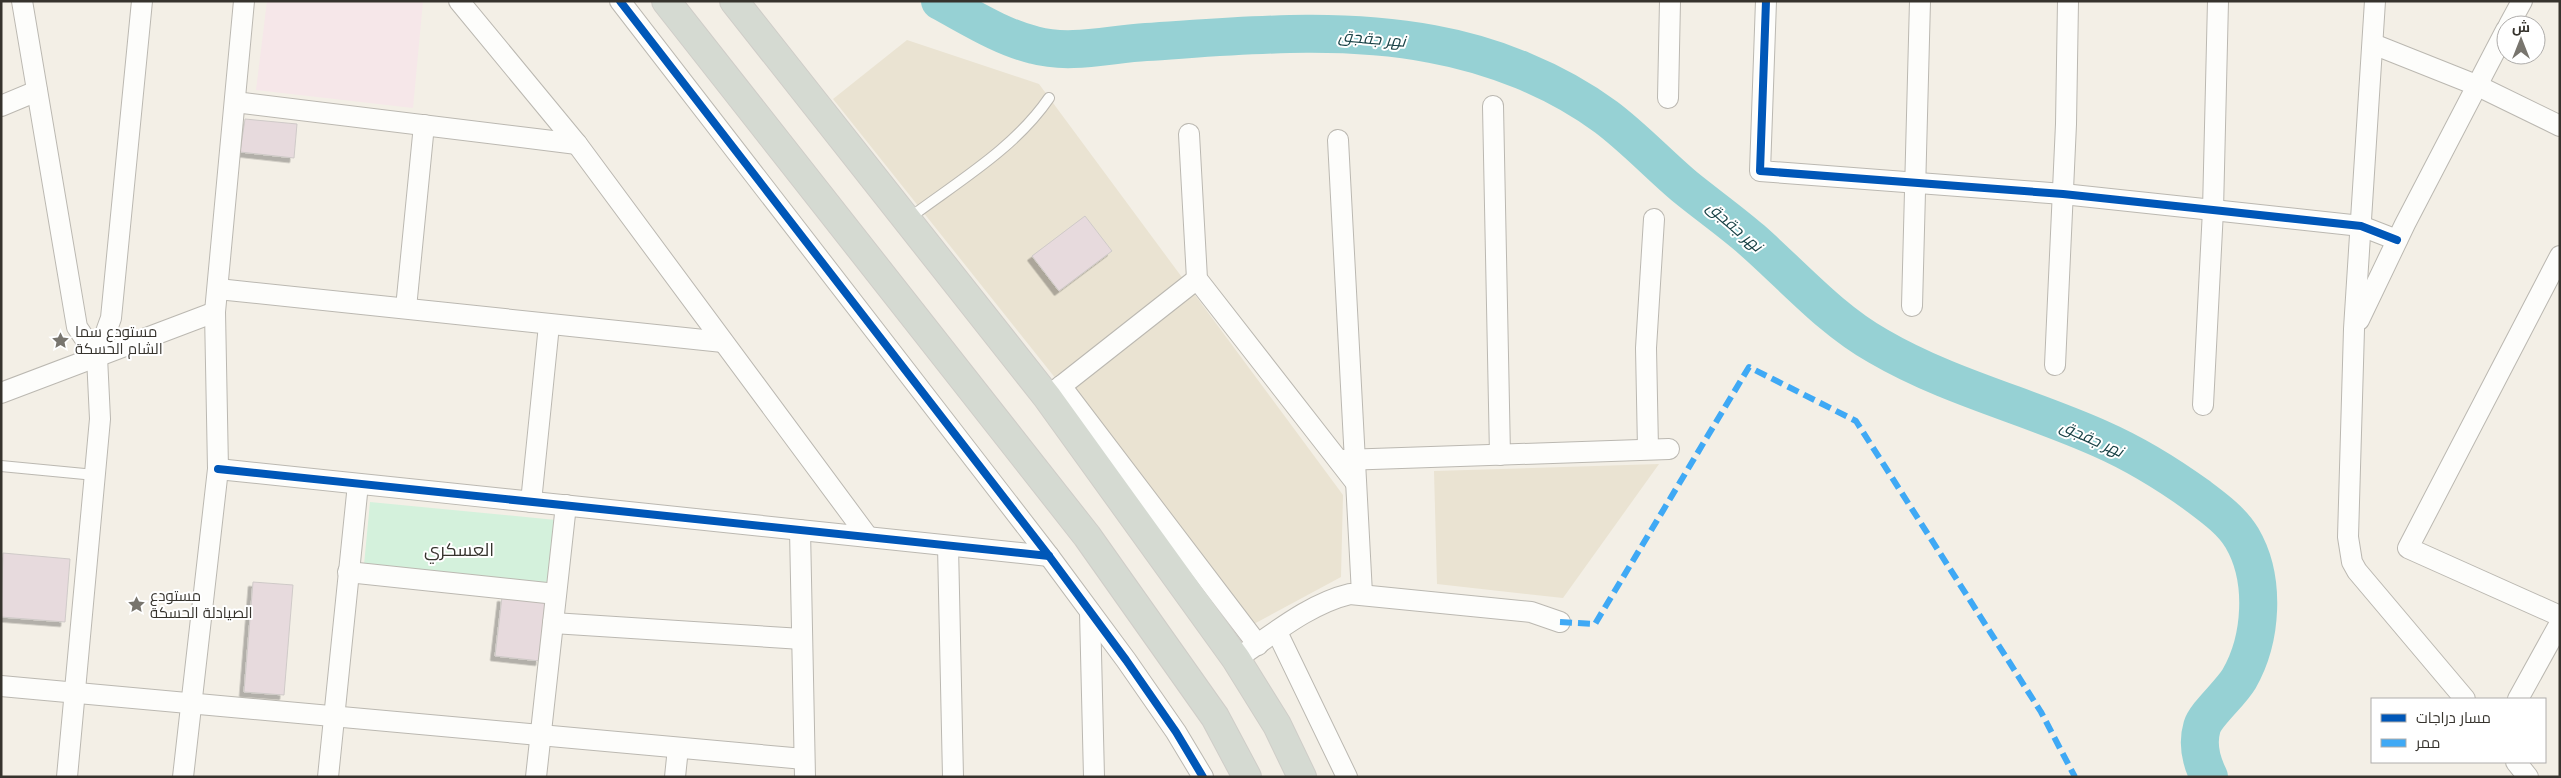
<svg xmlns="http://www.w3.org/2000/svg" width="2561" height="778" font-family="Arial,Cairo,sans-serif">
  <defs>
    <filter id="shadow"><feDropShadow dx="-4.5" dy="4.5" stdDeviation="0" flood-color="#0004"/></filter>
  </defs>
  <rect width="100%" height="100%" fill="#f3efe6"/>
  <g fill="#eae3d2">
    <path d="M907 40 1039 84 1343 495 1341 577 1252 625 833 99Z"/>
    <path d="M1659 464 1563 598 1437 584 1434 471Z"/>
  </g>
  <path fill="#f6e7e9" d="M267 1H423L413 108 256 90Z"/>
  <path fill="#d4f1dc" d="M370 502 556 520 550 583 364 565Z"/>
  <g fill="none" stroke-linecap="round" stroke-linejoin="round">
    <path stroke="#96d1d4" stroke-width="38" d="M940 1C970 17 1001 37 1034 45 1070 55 1110 44 1146 42 1241 36 1338 26 1432 44 1493 55 1556 80 1606 117 1634 138 1658 164 1684 186 1706 204 1730 221 1752 240 1793 276 1830 319 1878 346 1948 387 2028 406 2101 439 2135 454 2169 475 2198 496 2214 508 2232 521 2242 538 2266 579 2262 639 2239 679 2230 694 2206 714 2202 727 2197 744 2201 761 2209 777"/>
  </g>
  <g fill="#e7dadd" stroke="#cfcac8" filter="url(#shadow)">
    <path d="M245 119 297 124 294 158 240 152Z"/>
    <path d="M1085 216 1112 251 1059 291 1032 256Z"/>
    <path d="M3 553 70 559 65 622 1 617Z"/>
    <path d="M253 582 293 585 284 695 244 692Z"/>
    <path d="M502 597 546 602 540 661 495 656Z"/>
  </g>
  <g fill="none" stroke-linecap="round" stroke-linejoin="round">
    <defs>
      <g id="service">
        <path d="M908 219C957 182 1014 149 1049 98"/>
        <path d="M1 466 95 475"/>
      </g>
      <g id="minor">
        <path d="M22 1 77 327 97 357"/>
        <path d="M459 1 577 144 868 537"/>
        <path d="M620 1 1049 556 1126 660 1176 732 1203 777"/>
        <path d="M1766 1 1760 171 2063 194 2213 210 2361 226 2397 240"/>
        <path d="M2375 1 2354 329 2348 537 2352 562 2357 571 2465 699"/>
        <path d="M2509 25 2522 1"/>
        <path d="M2373 44 2476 85 2560 126"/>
        <path d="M1668 98 1670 1"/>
        <path d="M235 102 577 144"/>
        <path d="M1 106 37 91"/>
        <path d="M1493 106 1500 455"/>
        <path d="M1189 134 1197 279 1356 483"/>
        <path d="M1338 140 1362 594"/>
        <path d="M2560 256 2408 548 2560 616"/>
        <path d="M218 289 723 342"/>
        <path d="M1912 306 1920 1"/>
        <path d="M406 308 424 125"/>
        <path d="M2359 320 2405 224 2506 30"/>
        <path d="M2055 365 2066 124 2068 1"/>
        <path d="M1061 386 1258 645"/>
        <path d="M1 393 215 312"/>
        <path d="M1051 394 1197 279"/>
        <path d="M2203 405 2213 210 2218 1"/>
        <path d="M1648 449 1646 348 1654 219"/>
        <path d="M1343 460 1669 449"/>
        <path d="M218 469 1049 556"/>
        <path d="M531 502 549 325"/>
        <path d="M800 530 805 777"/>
        <path d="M948 546 953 777"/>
        <path d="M348 572 556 594"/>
        <path d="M1090 612 1094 777"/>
        <path d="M553 623 802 639"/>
        <path d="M1277 632 1347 777"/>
        <path d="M1236 659C1271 636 1308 604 1350 594L1531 612 1560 622"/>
        <path d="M1 686 804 759"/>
        <path d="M2518 699 2560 623"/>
        <path d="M2516 762 2528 777"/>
        <path d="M67 777 100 419 97 357 111 318 142 1"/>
        <path d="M183 777 218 469 215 312 244 1"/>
        <path d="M328 777 358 484"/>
        <path d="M536 777 566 505"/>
        <path d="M675 777 678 748"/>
      </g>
      <g id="trunk">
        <path d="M666 1 1087 536 1215 717 1247 777"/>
        <path d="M734 1 1047 397 1236 659 1277 725 1302 777"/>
      </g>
    </defs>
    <use href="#service" stroke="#bbb8b1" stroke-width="12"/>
    <use href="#minor" stroke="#bbb8b1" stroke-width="22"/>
    <use href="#trunk" stroke="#cfcdc8" stroke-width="30"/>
    <use href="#service" stroke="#fdfdfb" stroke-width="10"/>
    <use href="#minor" stroke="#fdfdfb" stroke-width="20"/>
    <use href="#trunk" stroke="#d5dad2" stroke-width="28"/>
    <path stroke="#3fa9f5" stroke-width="6" stroke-dasharray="12 6" stroke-linecap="butt" d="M1560 622 1595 624 1749 367 1856 421 2041 712 2075 777"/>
    <defs>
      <g id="cycleway">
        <path d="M620 1 1049 556 1126 660 1176 732 1203 777"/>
        <path d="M1766 1 1760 171 2063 194 2213 210 2361 226 2397 240"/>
        <path d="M218 469 1049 556"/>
      </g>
    </defs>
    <use href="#cycleway" stroke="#fff" stroke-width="11"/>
    <use href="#cycleway" stroke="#0057b8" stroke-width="8"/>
  </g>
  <defs>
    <symbol id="sight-bare" viewBox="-9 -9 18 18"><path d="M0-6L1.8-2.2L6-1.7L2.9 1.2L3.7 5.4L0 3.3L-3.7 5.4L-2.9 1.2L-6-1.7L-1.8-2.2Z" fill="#78756e" stroke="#fff" stroke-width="2.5" paint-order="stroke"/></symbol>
  </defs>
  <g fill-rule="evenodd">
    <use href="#sight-bare" x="48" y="328" width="25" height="25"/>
    <use href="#sight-bare" x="124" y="592" width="25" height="25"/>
  </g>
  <g text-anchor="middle" stroke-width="4" stroke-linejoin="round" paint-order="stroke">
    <g font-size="15" fill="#36332d" stroke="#fff" text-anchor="start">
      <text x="75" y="337">مستودع سما<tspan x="75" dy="17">الشام الحسكة</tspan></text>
      <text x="150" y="601">مستودع<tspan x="150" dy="17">الصيادلة الحسكة</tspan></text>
    </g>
    <g font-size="16" font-style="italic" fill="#184145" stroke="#fff">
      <text transform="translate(1372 38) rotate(5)" y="6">نهر جقجق</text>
      <text transform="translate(1735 226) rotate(41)" y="6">نهر جقجق</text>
      <text transform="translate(2092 438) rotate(24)" y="6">نهر جقجق</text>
    </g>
    <g font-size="18" fill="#36332d" stroke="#fff">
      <text x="459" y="556">العسكري</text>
    </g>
  </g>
  <rect width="2561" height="778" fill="none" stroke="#36332d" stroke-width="5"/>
  <rect x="2371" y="698" width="175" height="65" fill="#ffffff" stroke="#afadab"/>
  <rect x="2381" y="714" width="25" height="8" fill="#0057b8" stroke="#afadab"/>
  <text x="2416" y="723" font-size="15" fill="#36332d">مسار دراجات</text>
  <rect x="2381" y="739" width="25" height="8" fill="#3fa9f5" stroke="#afadab"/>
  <text x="2416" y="748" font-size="15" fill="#36332d">ممر</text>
  <g transform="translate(2521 40)"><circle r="24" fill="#ffffff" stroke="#afadab"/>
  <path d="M0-4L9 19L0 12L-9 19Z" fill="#78756e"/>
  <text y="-8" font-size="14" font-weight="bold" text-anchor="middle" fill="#36332d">ش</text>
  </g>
</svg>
